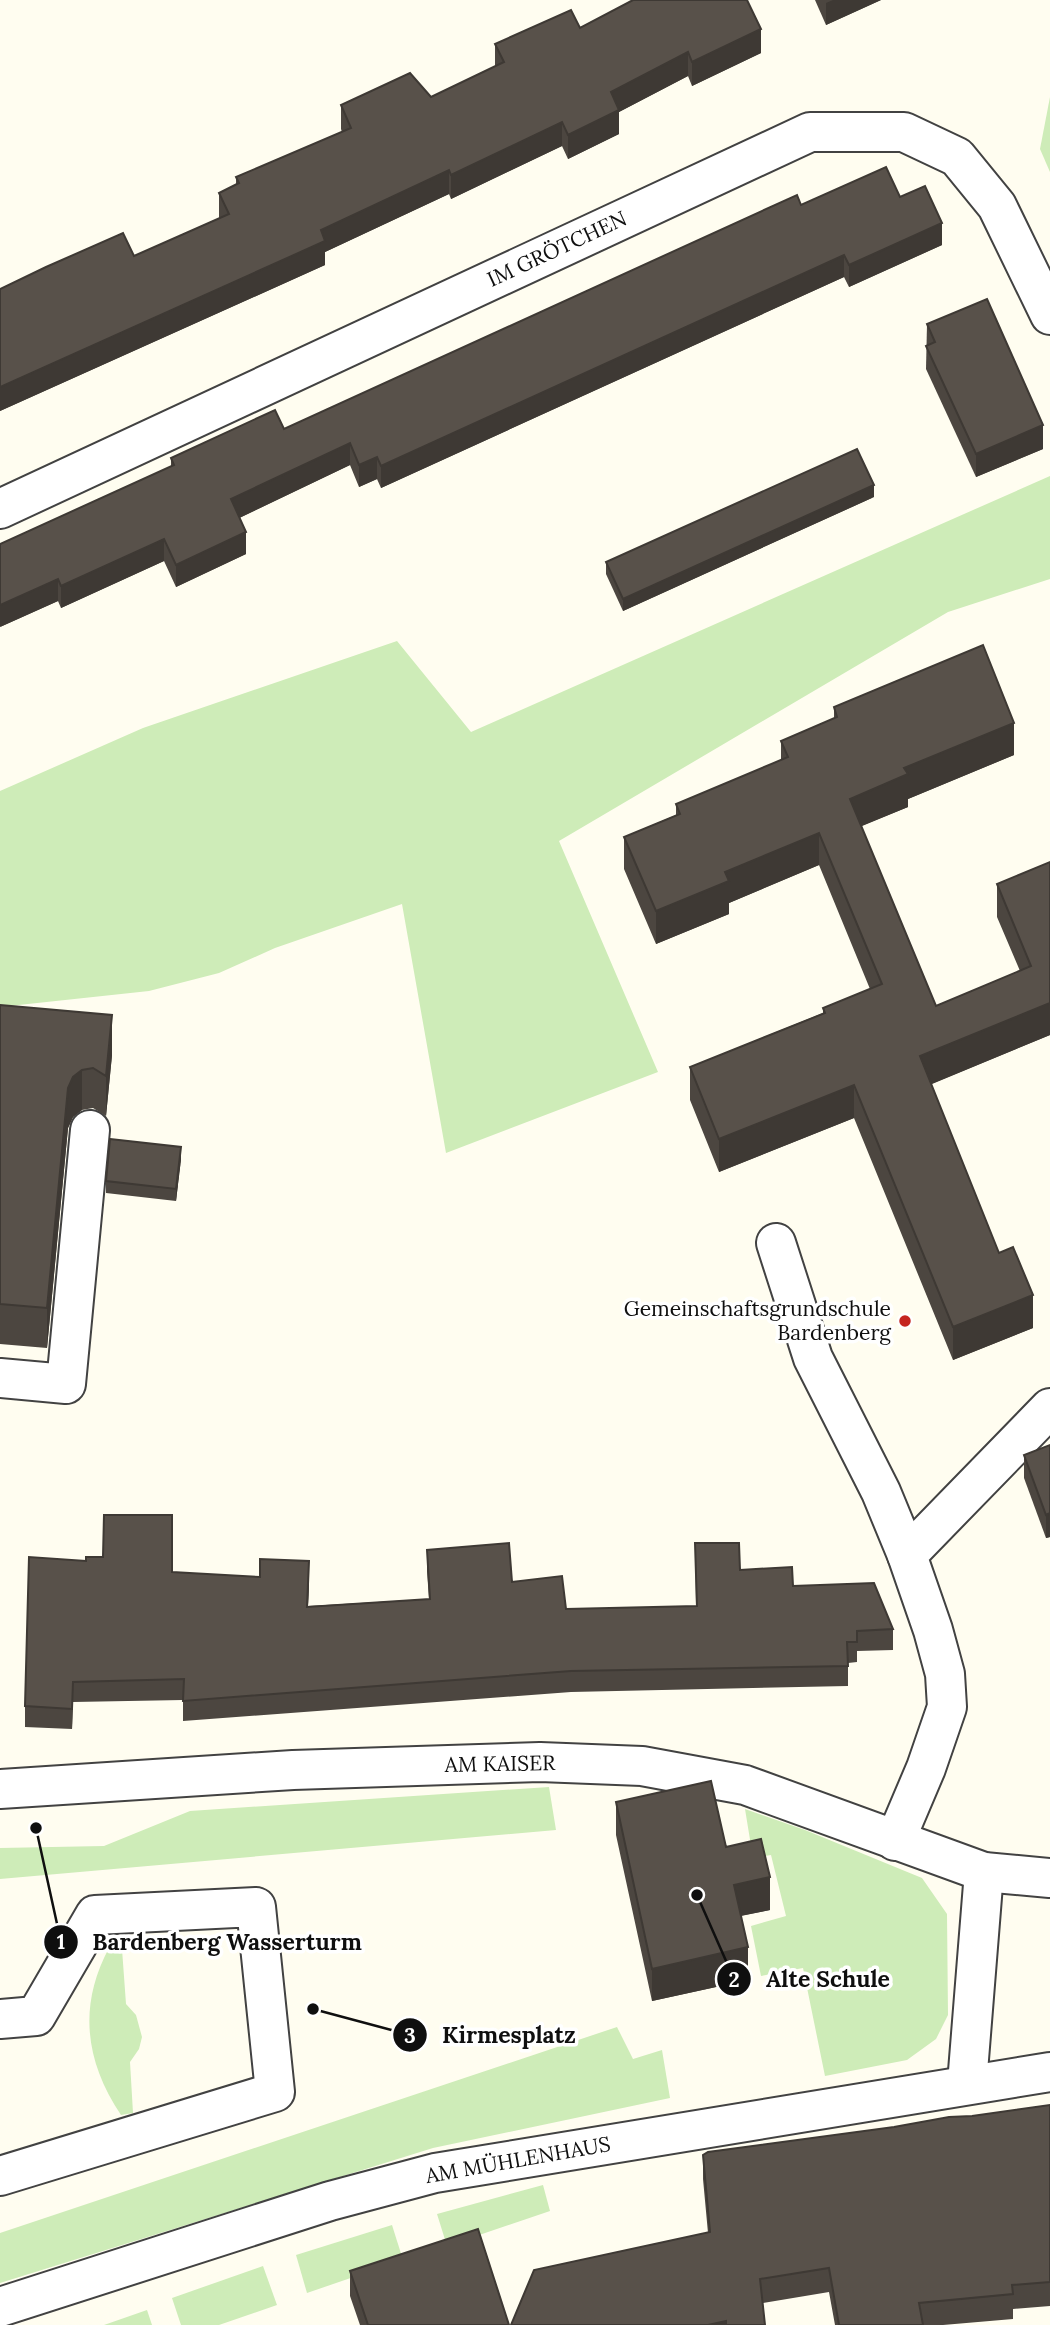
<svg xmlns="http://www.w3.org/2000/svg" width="1050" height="2325" font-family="Lora,serif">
  <rect width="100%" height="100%" fill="#fffdf0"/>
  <g fill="#ceecb8">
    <path d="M1050 97V172L1040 149Z"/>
    <path d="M1050 476V579L948 612 559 841 658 1072 446 1153 402 904 275 948 219 973 149 991 0 1007V791L143 728 397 641 471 732Z"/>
    <path d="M549 1787 556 1830 0 1879V1848L104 1846 190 1811Z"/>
    <path d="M745 1809 805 1830 922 1878 947 1914 948 2015 936 2039 907 2060 825 2076 803 1968 761 1976 751 1926 786 1916 771 1855 753 1858Z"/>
    <path d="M109 1948 122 1949 126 2004 136 2015 142 2037 139 2049 130 2062 133 2113 121 2115C85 2061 78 2006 109 1948Z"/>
    <path d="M617 2027 633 2059 662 2050 670 2098 433 2148 0 2283V2233Z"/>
    <path d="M543 2185 550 2211 447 2246 437 2214Z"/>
    <path d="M392 2225 403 2260 307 2293 296 2255Z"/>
    <path d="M263 2266 277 2305 219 2325H181L172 2298Z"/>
    <path d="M147 2310 152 2325H104Z"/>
  </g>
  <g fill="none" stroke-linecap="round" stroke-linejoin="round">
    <defs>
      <g id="minor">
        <path d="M0 509 810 132H904L957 157 997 206 1050 315"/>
        <path d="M776 1243 813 1358 881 1492 907 1555"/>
        <path d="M0 1378 66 1384 90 1130"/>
        <path d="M0 1789 293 1770 540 1762 642 1766 745 1785 984 1872 1050 1878"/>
        <path d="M895 1841 926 1768 947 1707 945 1674 933 1630 907 1555 1050 1408"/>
        <path d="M0 2019 36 2016 95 1915 256 1907 275 2092 0 2176"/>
        <path d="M967 2084 984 1872"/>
        <path d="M0 2307 330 2201 435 2173 1050 2072"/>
      </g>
    </defs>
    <use href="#minor" stroke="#424242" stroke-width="42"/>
    <use href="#minor" stroke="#fff" stroke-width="38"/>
  </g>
  <g fill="#4c4640">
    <path d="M815 0H881L826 25Z"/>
    <path d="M580 28 761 53 692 86 688 76 619 112V134L568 159 562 146 451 199 449 194 325 252V265L0 411V289L134 256 219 218V193L236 185V177L342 132 341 129V105L431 97 495 66V44Z"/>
    <path d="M900 197 942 245 849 287 844 277 381 488 377 479 359 487 350 465 239 518 246 554 176 587 164 561 61 608 58 601 0 627 171 466V458L284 429 801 205Z"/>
    <path d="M927 324 1043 449 976 477 926 369Z"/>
    <path d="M874 497 623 611 606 574V562Z"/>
    <path d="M834 707 1014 755 908 799V807L861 826 936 1006 1020 971 997 917V884L1050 862V1035L931 1084 999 1253 1033 1328 953 1360 854 1118 719 1172 690 1100V1067L823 1013V1008L870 989 819 865 729 903V914L656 944 624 869V837L676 815V804L781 760V741L834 719Z"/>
    <path d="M0 1005 112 1055 106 1116 93 1108 82 1110 73 1117 68 1128 47 1348 0 1344Z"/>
    <path d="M181 1159 176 1201 106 1193V1181Z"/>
    <path d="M1050 1445V1537L1046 1538 1024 1478V1455Z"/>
    <path d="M695 1543 740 1570 793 1586 893 1629V1650L857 1651V1662L848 1663V1686L571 1692 183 1721V1700L73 1702 72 1729 25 1727V1706L172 1572 309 1582 308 1606 429 1599 427 1571V1550L512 1582 566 1609 696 1606Z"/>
    <path d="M616 1802 726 1847 770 1910 741 1916 748 1980 652 2001 616 1835Z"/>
    <path d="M1050 2105V2306L1013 2309V2319L943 2325H835L829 2292 763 2303 765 2325H511L708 2233 703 2179V2155Z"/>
    <path d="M350 2271 509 2325H360L350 2296Z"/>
  </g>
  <g fill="#3e3934">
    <path d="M833 0H881L826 25V3Z"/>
    <path d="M761 29V53L692 86V62Z"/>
    <path d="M688 52V76L619 112V134L568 159V135L611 92Z"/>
    <path d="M562 122V146L451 199V175Z"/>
    <path d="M449 170V194L325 252V265L0 411V387L321 230Z"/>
    <path d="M942 223V245L849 287V265Z"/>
    <path d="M844 255V277L381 488V466Z"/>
    <path d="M1043 425V449L976 477V454Z"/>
    <path d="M350 443V465L231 522V499Z"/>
    <path d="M377 457V479L359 487V465Z"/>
    <path d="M874 485V497L623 611V599Z"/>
    <path d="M246 532V554L176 587V565Z"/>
    <path d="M164 539V561L61 608V586Z"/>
    <path d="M58 579V601L0 627V605Z"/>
    <path d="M1014 723V755L908 799V807L850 831V799L904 768Z"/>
    <path d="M819 833V865L729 903V914L656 944V911L725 872Z"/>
    <path d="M1050 1003V1035L920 1089V1056Z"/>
    <path d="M112 1015V1055L106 1116V1076Z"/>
    <path d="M82 1070V1110L73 1117 68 1128 47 1348V1308L68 1088 73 1077Z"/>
    <path d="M854 1085V1118L719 1172V1139Z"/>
    <path d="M181 1147V1159L176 1201V1189Z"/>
    <path d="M1033 1295V1328L953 1360V1327Z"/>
    <path d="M1050 1513V1537L1046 1538V1515Z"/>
    <path d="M309 1561V1582L307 1627V1607Z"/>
    <path d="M73 1682V1702L72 1729V1709Z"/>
    <path d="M770 1877V1910L734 1917V1885Z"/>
    <path d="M748 1947V1980L652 2001V1969Z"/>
    <path d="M726 2321V2325H708Z"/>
  </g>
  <g fill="#58514a" stroke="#3e3934" stroke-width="2">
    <path d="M633 0H747L761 29 692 62 688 52 611 92 619 110 568 135 562 122 451 175 449 170 321 230 325 241 0 387V289L46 267 123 233 134 256 229 214 219 193 239 183 236 177 351 128 341 105 410 73 431 97 504 62 495 44 571 10 580 28Z"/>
    <path d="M886 167 900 197 925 186 942 223 849 265 844 255 381 466 377 457 359 465 350 443 231 499 246 532 176 565 164 539 61 586 58 579 0 605V544L174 465 171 458 275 410 284 429 797 195 801 205Z"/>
    <path d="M987 299 1043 425 976 454 926 346 935 342 927 324Z"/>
    <path d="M857 449 874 485 623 599 606 562Z"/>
    <path d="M983 645 1014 723 904 768 908 774 850 799 936 1006 1031 966 997 884 1050 862V1003L920 1056 999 1253 1013 1247 1033 1295 953 1327 854 1085 719 1139 690 1067 825 1013 823 1008 882 984 819 833 725 872 729 881 656 911 624 837 680 814 676 804 788 757 781 741 837 717 834 707Z"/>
    <path d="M0 1005 112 1015 106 1076 93 1068 82 1070 73 1077 68 1088 47 1308 0 1304Z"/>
    <path d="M110 1139 181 1147 176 1189 106 1181Z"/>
    <path d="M1050 1445V1513L1046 1515 1024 1455Z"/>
    <path d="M104 1515H172V1572L260 1577V1559L309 1561 307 1607 430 1599 427 1550 509 1543 512 1582 562 1576 566 1609 697 1606 695 1543H739L740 1570 792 1567 793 1586 874 1583 893 1629 857 1631V1642H847L848 1666 571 1671 183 1701 184 1679 73 1682 72 1709 25 1706 29 1557 86 1561V1557H103Z"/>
    <path d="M711 1781 726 1847 761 1839 770 1877 734 1885 748 1947 652 1969 616 1802Z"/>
    <path d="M1050 2105V2282L1012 2285 1013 2294 919 2303 923 2325H839L829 2268 760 2279 765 2325H726V2321L708 2325H511L534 2270 710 2232 703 2155 708 2152 894 2127 949 2117 972 2116Z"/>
    <path d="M478 2229 509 2325H368L350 2271Z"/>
  </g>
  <circle fill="#c52520" stroke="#fff" stroke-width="2.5" cx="905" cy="1321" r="7"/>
  <g text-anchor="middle" stroke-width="7" stroke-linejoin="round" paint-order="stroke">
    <g font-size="21" fill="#0f0f0f" stroke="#fff">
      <text transform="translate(557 249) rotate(-25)" y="7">IM GRÖTCHEN</text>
      <text transform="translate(500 1764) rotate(-1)" y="7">AM KAISER</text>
      <text transform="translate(518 2160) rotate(-10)" y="7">AM MÜHLENHAUS</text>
    </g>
    <g font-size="21" fill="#0f0f0f" stroke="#fff" text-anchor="end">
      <text x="891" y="1316">Gemeinschaftsgrundschule<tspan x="891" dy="24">Bardenberg</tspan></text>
    </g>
  </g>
  <path fill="none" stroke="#0f0f0f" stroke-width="2.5" d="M36 1828L61 1942M697 1895L734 1979M313 2009L410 2035"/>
  <g fill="#0f0f0f" stroke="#fff" stroke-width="2.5">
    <circle cx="36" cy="1828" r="7"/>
    <circle cx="697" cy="1895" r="7"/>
    <circle cx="313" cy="2009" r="7"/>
    <circle cx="61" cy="1942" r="18"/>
    <circle cx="734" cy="1979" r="18"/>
    <circle cx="410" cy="2035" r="18"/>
  </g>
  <g font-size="21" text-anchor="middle" font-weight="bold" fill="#fff">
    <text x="61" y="1949">1</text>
    <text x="734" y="1987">2</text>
    <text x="410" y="2043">3</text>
  </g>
  <g font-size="23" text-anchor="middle" font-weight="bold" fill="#0f0f0f" stroke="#fff" stroke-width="7" stroke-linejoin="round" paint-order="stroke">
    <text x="227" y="1950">Bardenberg Wasserturm</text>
    <text x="828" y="1987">Alte Schule</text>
    <text x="509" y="2043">Kirmesplatz</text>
  </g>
</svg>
